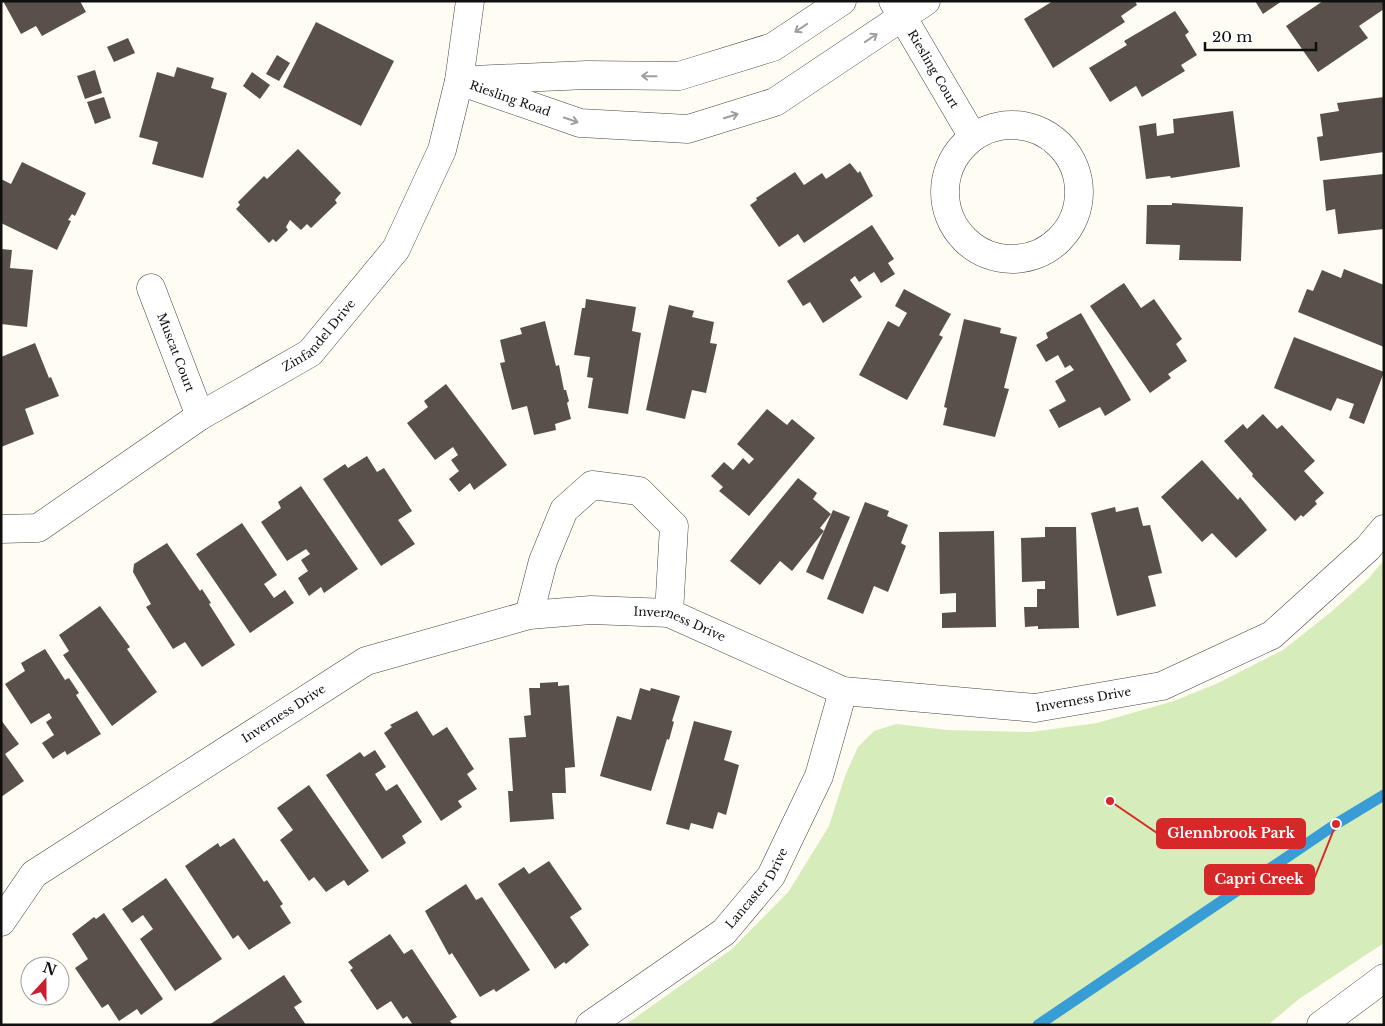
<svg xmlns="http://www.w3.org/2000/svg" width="1385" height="1026" font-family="'Libre Baskerville',serif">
  <rect width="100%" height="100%" fill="#fffcf3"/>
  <path fill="#d6ecba" d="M1384 560V943L1299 999 1268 1025H625L732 949 789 891 829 826 845 776 858 747 874 731 896 724 947 730 1031 732 1097 723 1174 701 1218 683 1283 650 1331 612 1368 579Z"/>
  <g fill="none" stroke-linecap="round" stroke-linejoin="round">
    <path stroke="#389dd4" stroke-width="11" d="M1038 1025 1336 824 1384 795"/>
  </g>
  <g fill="#59504c">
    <path d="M3 1H80L86 12 42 36 36 26 21 34Z"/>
    <path d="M1053 1H1135L1137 5 1121 16 1125 22 1053 68 1024 19Z"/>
    <path d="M1255 1H1282L1263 14Z"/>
    <path d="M1323 1H1384V9L1359 26 1368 38 1318 72 1286 26Z"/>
    <path d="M1175 11 1189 32 1185 35 1197 55 1181 65 1185 71 1142 97 1136 86 1110 102 1089 68 1127 45 1124 41Z"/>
    <path d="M316 22 394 61 361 126 283 87Z"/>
    <path d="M128 38 135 53 114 62 107 47Z"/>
    <path d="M277 55 290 63 279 81 266 74Z"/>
    <path d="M177 67 214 78 211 88 227 93 203 178 152 164 158 142 139 137 157 72 174 77Z"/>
    <path d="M95 70 102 93 85 99 77 76Z"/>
    <path d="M252 72 270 85 260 99 243 86Z"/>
    <path d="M104 97 111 118 95 124 87 102Z"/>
    <path d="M1384 97V152L1320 161 1317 137 1323 136 1320 114 1339 111 1337 103Z"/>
    <path d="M1233 111 1240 167 1171 178 1170 176 1146 179 1139 126 1156 123 1157 136 1174 133 1173 119Z"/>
    <path d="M298 149 341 193 335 200 337 203 311 228 307 224 301 230 290 220 286 227 288 230 276 242 273 239 269 243 236 209 240 205 238 202 264 176 267 179Z"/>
    <path d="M22 162 86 193 75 216 72 214 68 220 71 221 57 250 1 223V179L11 184Z"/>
    <path d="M850 163 858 173 860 171 873 196 804 243 798 234 779 247 750 205 757 200 756 198 795 172 804 185 822 173 826 179Z"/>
    <path d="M1384 174V229L1338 234 1335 209 1326 211 1323 180Z"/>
    <path d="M1172 203 1243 207 1241 261 1179 260 1180 245 1146 244 1147 205H1172Z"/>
    <path d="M872 225 894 259 888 263 895 274 881 283 874 272 859 282 855 276 850 280 862 297 823 323 810 302 803 306 787 281Z"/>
    <path d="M1 249 12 250 10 268 33 270 27 327 1 324Z"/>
    <path d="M1344 269 1384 285V347L1298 312 1307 289 1313 291 1322 270 1341 278Z"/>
    <path d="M1124 283 1141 308 1154 299 1182 339 1176 344 1187 361 1168 374 1171 378 1150 393 1090 306Z"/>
    <path d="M904 289 951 314 939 335 943 337 907 400 859 375 888 321 899 327 907 313 895 306Z"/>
    <path d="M586 299 636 307 632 331 641 333 628 414 588 408 593 378 587 377 590 357 574 355 582 308H585Z"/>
    <path d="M669 305 694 311 692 317 714 322 710 343 717 344 706 393 692 390 685 419 646 410Z"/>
    <path d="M1081 313 1131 400 1105 416 1100 407 1059 428 1049 410 1066 401 1055 381 1074 370 1070 365 1065 368 1058 355 1046 362 1036 345 1048 338 1046 333Z"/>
    <path d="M964 319 1001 328 1000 333 1017 337 1004 388 1009 389 995 437 943 425 947 408 944 407Z"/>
    <path d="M545 321 556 366 559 365 564 390H566L569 401 567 403 571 419 555 424 556 430 534 435 527 406 512 410 500 363 505 362 500 340 522 334 520 328Z"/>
    <path d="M1294 337 1384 372 1364 424 1349 418 1354 404 1337 398 1331 411 1274 388Z"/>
    <path d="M35 343 49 378 51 377 59 396 25 409 34 434 1 447V357Z"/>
    <path d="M446 384 507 465 474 490 470 483 459 492 449 479 459 471 451 460 458 455 453 447 435 460 407 423 428 407 424 401Z"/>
    <path d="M767 409 787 425 792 419 815 438 749 516 719 491 723 487 711 476 724 462 733 470 743 458 749 464 754 459 737 444Z"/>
    <path d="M1263 414 1277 429 1282 425 1315 461 1304 471 1324 493 1315 501 1317 504 1303 517 1301 515 1295 521 1252 476 1253 474 1224 441 1243 424 1247 429Z"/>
    <path d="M367 456 377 472 384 468 412 511 398 520 415 544 381 566 323 479 345 464 348 468Z"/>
    <path d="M1202 460 1238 500 1240 497 1267 530 1236 558 1212 533 1202 542 1161 497Z"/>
    <path d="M798 478 817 493 813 499 831 514 820 528 824 531 792 571 780 561 760 585 730 561Z"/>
    <path d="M301 486 358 569 324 593 321 587 309 596 298 578 308 571 301 560 310 554 306 549 287 561 261 522 281 508 278 502Z"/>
    <path d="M865 502 889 511 887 516 908 525 901 543 906 546 888 592 874 586 863 614 827 599Z"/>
    <path d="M1115 507 1116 512 1138 507 1143 526 1150 525 1162 573 1148 576 1156 606 1117 616 1091 513Z"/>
    <path d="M833 510 850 517 823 580 806 572Z"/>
    <path d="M242 523 277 575 264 584 274 598 285 590 294 603 250 633 196 554Z"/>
    <path d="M1045 527H1076L1079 628 1038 629V626L1025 627 1024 607H1037V589H1045V581L1022 582 1021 538 1045 537Z"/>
    <path d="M994 531 996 627 942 628V613L956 612V593L940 594 939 532Z"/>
    <path d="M167 543 200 591 202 589 211 603 209 604 235 645 202 667 185 642 173 649 146 607 151 604 133 572 134 564Z"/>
    <path d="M100 606 130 647 127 649 157 692 112 726 63 655 69 651 59 635Z"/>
    <path d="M45 649 65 680 69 678 79 693 76 695 101 734 67 755 65 751 53 759 42 743 54 735 46 722 52 718 49 713 31 724 5 684 25 671 21 663Z"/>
    <path d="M558 682V686L569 685 575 767 565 768 566 793H552L554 819 510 822 508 791H513L509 738 526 737 524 716 531 715 529 688H540V683Z"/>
    <path d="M640 688 650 691 651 688 680 696 672 721 674 722 669 740 667 739 651 791 600 776 617 716 631 720Z"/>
    <path d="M417 711 433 736 447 727 474 769 467 774 477 789 458 801 462 807 441 821 384 733 392 727 390 725Z"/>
    <path d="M1 720 19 744 5 754 24 781 1 797Z"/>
    <path d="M694 721 732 731 724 760 739 765 726 815 718 812 713 829 691 823 689 830 666 824Z"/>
    <path d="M375 750 386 767 375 774 386 791 397 784 422 822 402 836 406 843 382 859 326 775 360 752 364 757Z"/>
    <path d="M309 785 369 871 348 886 344 880 326 892 314 877 309 881 280 840 293 830 277 808Z"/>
    <path d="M234 838 264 882 267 880 283 904 280 906 291 923 249 950 238 935 233 939 185 866 218 843 220 847Z"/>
    <path d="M549 861 582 909 570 917 589 945 566 964 564 962 555 969 498 884 524 867 529 874Z"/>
    <path d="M166 878 222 959 175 991 140 939 153 929 143 915 132 923 122 909Z"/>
    <path d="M466 884 476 900 482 897 530 970 496 992 494 989 480 997 452 953 449 955 425 911Z"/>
    <path d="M104 913 163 999 141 1015 137 1009 119 1021 108 1004 102 1008 75 968 88 959 72 934 94 917 96 919Z"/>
    <path d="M390 934 404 954 412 949 457 1017 450 1021 452 1024 413 1025 407 1016 403 1019 391 1001 377 1010 350 970 353 968 348 962Z"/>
    <path d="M284 975 302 1002 294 1007 306 1025H209Z"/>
  </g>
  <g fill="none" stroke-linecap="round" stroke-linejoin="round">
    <defs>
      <g id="minor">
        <path id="s1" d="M893 1 973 137"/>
        <path d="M473 80 587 75 679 76 773 47 842 1"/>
        <path id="s2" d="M459 81 580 123 688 129 775 102 926 1"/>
        <circle cx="1012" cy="192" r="67"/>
        <path id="s3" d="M151 288 200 416"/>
        <path id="s4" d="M1 529 38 528 200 416 310 353 396 249 442 150 459 81 470 1"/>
        <path d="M529 615 543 561 564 510 592 485 639 491 674 526 669 613"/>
        <path id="s5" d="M1 922 34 874 366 661 529 615 591 610 669 613 843 691 1035 708 1162 686 1272 635 1368 548 1384 529"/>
        <path id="s6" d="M590 1025 724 932 771 876 819 776 843 691"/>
        <path d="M1321 1025 1384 978"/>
      </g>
    </defs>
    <use href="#minor" stroke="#434343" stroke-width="29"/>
    <use href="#minor" stroke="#fff" stroke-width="28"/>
  </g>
  <defs><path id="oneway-shaft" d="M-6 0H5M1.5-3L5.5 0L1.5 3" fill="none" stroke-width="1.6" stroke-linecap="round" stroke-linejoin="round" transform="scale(1.25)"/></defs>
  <g stroke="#9f9f9f">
    <use href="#oneway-shaft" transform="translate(801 28) rotate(146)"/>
    <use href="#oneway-shaft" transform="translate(871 38) rotate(-34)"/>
    <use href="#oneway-shaft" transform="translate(649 76) rotate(-179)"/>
    <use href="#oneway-shaft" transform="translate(731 116) rotate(-17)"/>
    <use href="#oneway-shaft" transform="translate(571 120) rotate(19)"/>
  </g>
  <g text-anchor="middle" stroke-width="5" stroke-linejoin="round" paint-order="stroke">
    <g font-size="12" fill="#101010" stroke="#fff">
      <text dy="4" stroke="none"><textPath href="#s1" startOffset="79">Riesling Court</textPath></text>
      <text dy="4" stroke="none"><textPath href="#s2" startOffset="54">Riesling Road</textPath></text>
      <text dy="4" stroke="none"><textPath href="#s4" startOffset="379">Zinfandel Drive</textPath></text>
      <text dy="4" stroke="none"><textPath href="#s3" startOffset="69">Muscat Court</textPath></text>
      <text dy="4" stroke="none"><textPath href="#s5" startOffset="775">Inverness Drive</textPath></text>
      <text dy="4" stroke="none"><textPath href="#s5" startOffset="1195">Inverness Drive</textPath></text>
      <text dy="4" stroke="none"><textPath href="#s5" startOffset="355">Inverness Drive</textPath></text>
      <text dy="4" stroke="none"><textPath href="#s6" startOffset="218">Lancaster Drive</textPath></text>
    </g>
  </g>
  <path fill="none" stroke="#d62828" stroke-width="2" d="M1110 801L1157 833M1336 824L1314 879"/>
  <g fill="#d62828" stroke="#fff" stroke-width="2">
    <circle cx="1110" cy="801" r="5"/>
    <circle cx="1336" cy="824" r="5"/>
  </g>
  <g fill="#d62828" stroke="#d62828" stroke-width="2">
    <rect x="1157" y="819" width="148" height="29" rx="5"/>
    <rect x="1205" y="865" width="109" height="29" rx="5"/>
  </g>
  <g font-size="14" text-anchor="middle" font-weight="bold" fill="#fff">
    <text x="1231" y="838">Glennbrook Park</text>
    <text x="1259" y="884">Capri Creek</text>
  </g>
  <rect width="1385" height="1026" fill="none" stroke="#101010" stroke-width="5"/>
  <g transform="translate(45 981) rotate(21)"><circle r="24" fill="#ffffff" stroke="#9f9f9f"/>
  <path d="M0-4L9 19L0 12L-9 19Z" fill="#c82030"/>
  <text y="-8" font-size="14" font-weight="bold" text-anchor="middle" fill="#101010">N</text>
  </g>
  <path d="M1205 42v8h111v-8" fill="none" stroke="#101010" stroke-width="2.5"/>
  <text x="1212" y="42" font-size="15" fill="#101010" stroke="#ffffff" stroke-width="4" paint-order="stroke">20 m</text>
</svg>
